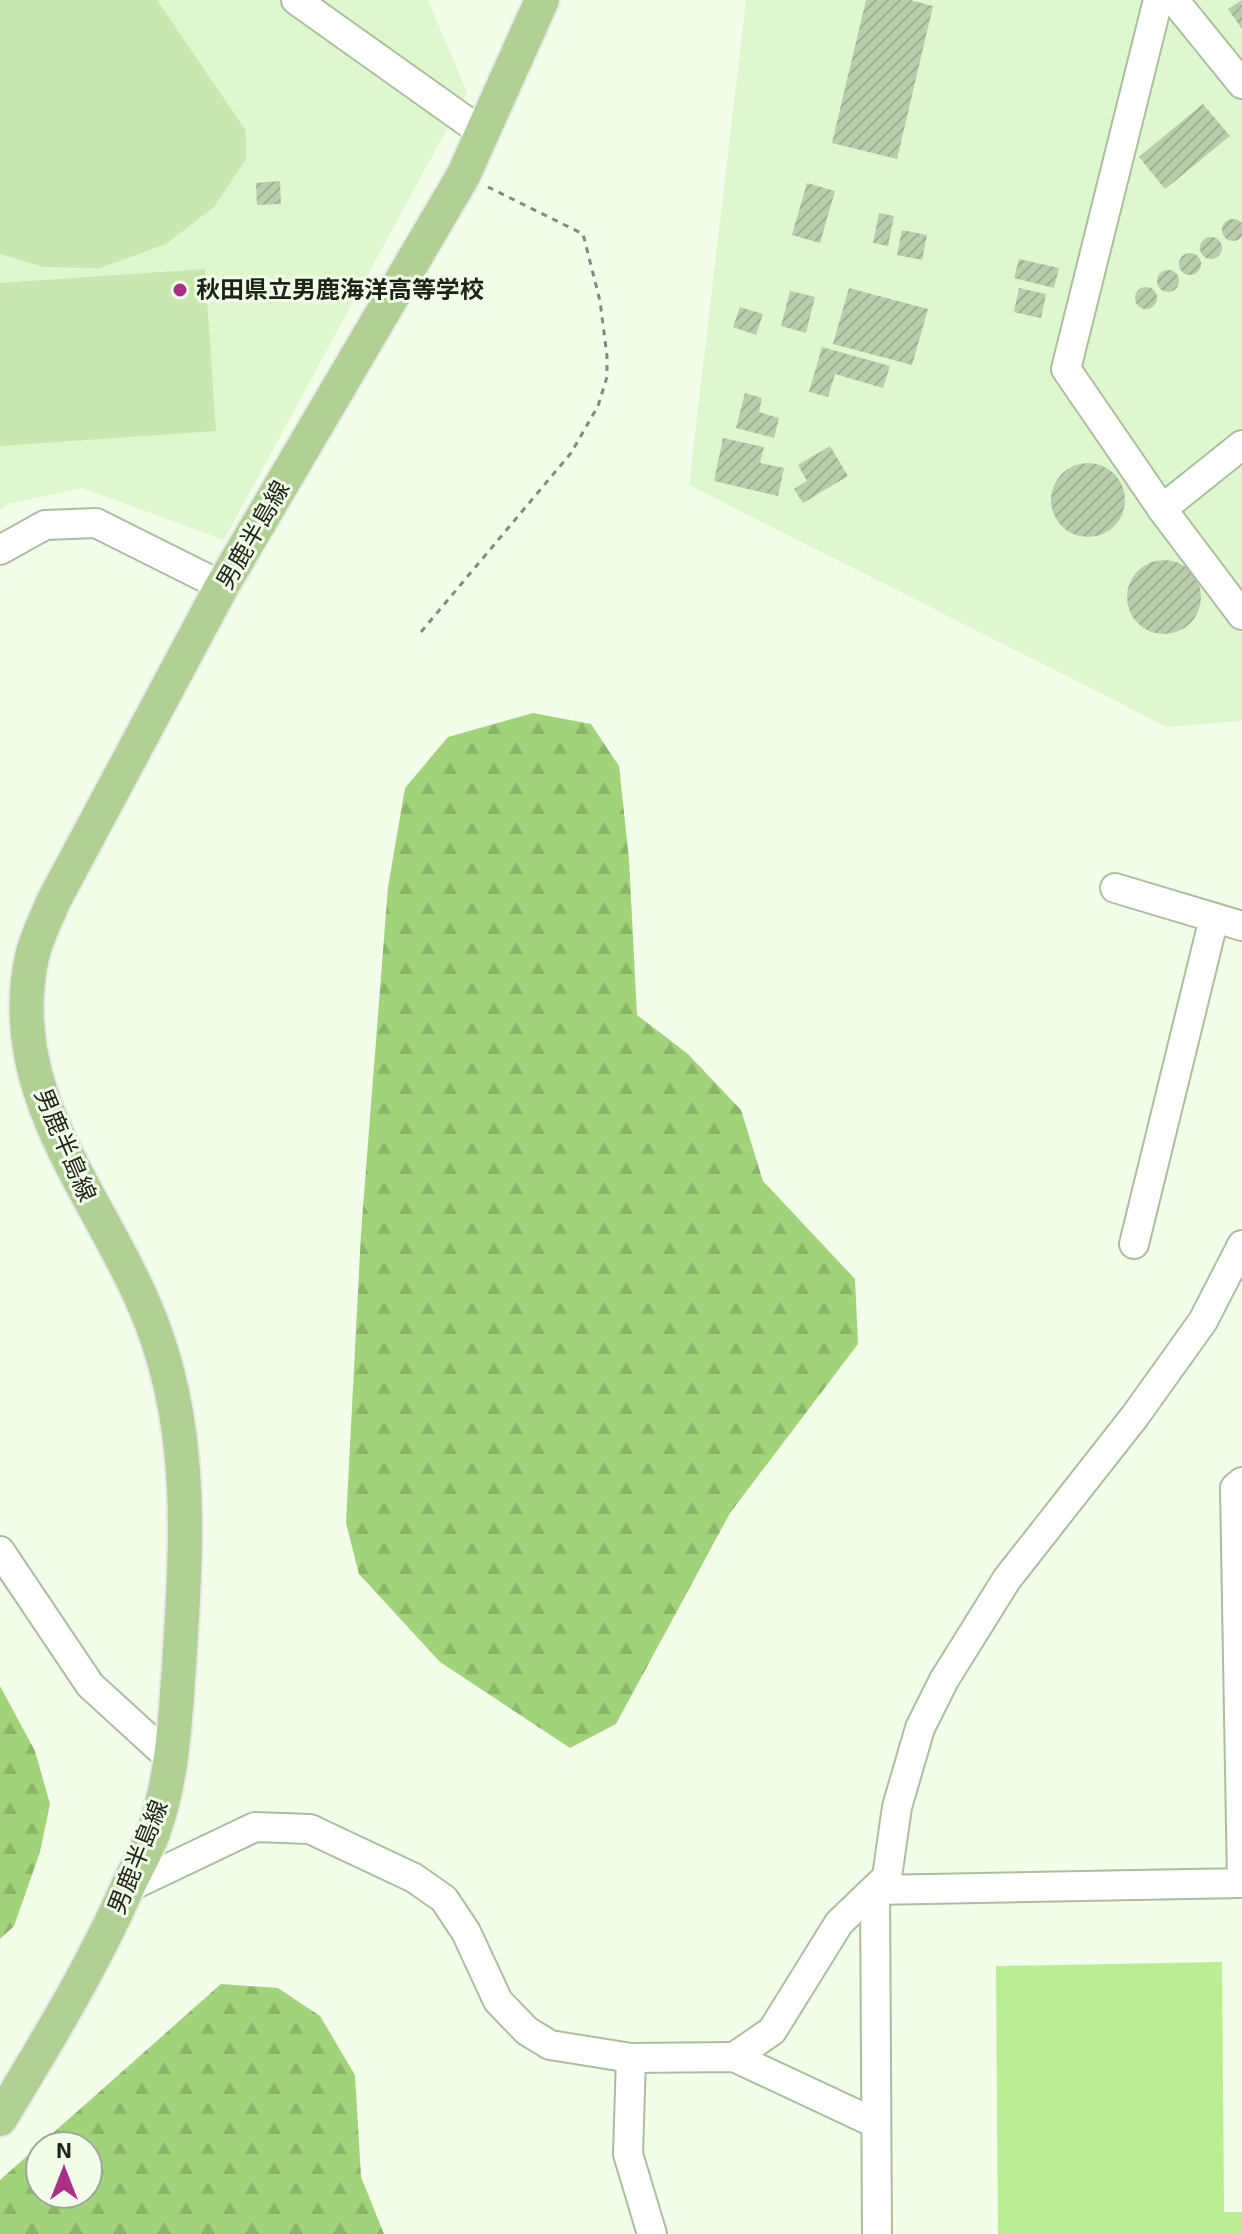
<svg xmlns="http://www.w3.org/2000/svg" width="1242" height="2234" font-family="'Exo 2','Noto Sans JP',sans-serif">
  <defs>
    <pattern id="forest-firs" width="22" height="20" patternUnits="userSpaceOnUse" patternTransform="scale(2)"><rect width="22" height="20" fill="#a2d37a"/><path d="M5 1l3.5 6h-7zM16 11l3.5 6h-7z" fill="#8bb569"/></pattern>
    <pattern id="building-hatch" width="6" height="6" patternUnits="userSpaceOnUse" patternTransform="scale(2)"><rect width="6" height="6" fill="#b9ccab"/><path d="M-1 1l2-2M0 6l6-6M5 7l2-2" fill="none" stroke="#9faf92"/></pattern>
  </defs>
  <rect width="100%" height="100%" fill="#f2feea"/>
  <g fill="#dff7ce">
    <path d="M0 0H428L467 92 224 540 82 488 8 504 0 510Z"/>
    <path d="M746 0H1242V721L1167 727 689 485Z"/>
  </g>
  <g fill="url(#forest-firs)" fill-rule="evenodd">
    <path d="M533 713 591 724 619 766 629 859 637 1015 688 1054 741 1110 763 1181 855 1279 858 1344 730 1513 616 1724 570 1748 440 1662 359 1574 346 1523 361 1233 388 887 405 788 448 737Z"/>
    <path d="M0 1686 35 1751 50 1804 40 1852 14 1926 0 1939Z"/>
    <path d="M221 1984 278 1988 320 2016 355 2075 361 2177 384 2234H0V2180ZM40 2146H88V2194H40Z"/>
  </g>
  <g fill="#c8e8af">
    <path d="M0 0H157L246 131V159L214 207 166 244 100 268 44 267 0 254Z"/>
    <path d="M205 269 216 431 0 446V283Z"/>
  </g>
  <path fill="#bbed92" d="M1222 1962 1224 2212H1242V2234H998L996 1966Z"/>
  <g fill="url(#building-hatch)">
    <path d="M866 0H910L933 6 897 159 832 143Z"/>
    <path d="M1242 0V29L1228 9Z"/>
    <path d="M1203 104 1230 136 1165 189 1139 157Z"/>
    <path d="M280 181 281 204 257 205 256 183Z"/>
    <path d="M807 183 835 191 820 243 792 235Z"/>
    <path d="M879 213 894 216 888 246 873 243Z"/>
    <circle cx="1233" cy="230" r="11"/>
    <path d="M902 230 927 235 922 260 897 255Z"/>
    <circle cx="1211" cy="248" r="11"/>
    <circle cx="1190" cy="264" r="11"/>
    <path d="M1019 259 1059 268 1054 288 1014 278Z"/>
    <circle cx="1168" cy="281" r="11"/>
    <circle cx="1146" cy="298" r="11"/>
    <path d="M849 288 928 309 912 365 833 344Z"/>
    <path d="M1019 288 1046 294 1041 318 1014 312Z"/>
    <path d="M790 291 815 297 806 333 781 326Z"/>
    <path d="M740 307 763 314 756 335 733 327Z"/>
    <path d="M822 347 890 366 883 388 835 374 828 397 809 392Z"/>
    <path d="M745 393 762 398 759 412 779 418 774 438 736 428Z"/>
    <path d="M723 438 764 447 760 463 784 468 778 496 714 481Z"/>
    <path d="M830 446 848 476 803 503 794 489 807 481 798 465Z"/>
    <circle cx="1088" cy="500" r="37"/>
    <circle cx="1164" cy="597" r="37"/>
  </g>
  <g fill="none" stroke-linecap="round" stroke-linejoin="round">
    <defs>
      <g id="minor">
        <path d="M296 0 483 133"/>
        <path d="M1158 0 1066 369 1162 509 1242 615"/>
        <path d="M1174 0 1242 84"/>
        <path d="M1162 509 1242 445"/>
        <path d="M0 550 45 525 96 523 222 586"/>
        <path d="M1115 888 1242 926"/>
        <path d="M1134 1244 1214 918"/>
        <path d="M0 1551 90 1685 172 1760"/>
        <path d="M127 1888 255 1827 310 1829 414 1878 444 1899 466 1932 498 2001 527 2031 550 2045 631 2058 734 2057 875 2123"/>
        <path d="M875 1890 1242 1883 1235 1488 1242 1482"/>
        <path d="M875 1890 877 2234"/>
        <path d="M734 2057 772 2031 839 1923 887 1877 897 1807 920 1728 944 1680 1007 1579 1135 1416 1203 1321 1242 1245"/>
        <path d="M631 2058 628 2154 652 2234"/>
      </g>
      <path id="major" d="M0 2119C46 2043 92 1968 128 1886 137 1866 149 1847 155 1827 173 1775 175 1720 179 1666 186 1555 194 1445 157 1338 114 1210 0 1103 32 957 36 938 46 920 53 902L222 586 463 176 542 0"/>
    </defs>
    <use href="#minor" stroke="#abbe9e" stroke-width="32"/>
    <use href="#major" stroke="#e8e9e8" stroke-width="38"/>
    <path stroke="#838c7c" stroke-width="3" stroke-dasharray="6 6" stroke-linecap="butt" d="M421 632 571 453 598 406 607 377V356L600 301 583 234 488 187"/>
    <use href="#minor" stroke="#fff" stroke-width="28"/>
    <use href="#major" stroke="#b1d094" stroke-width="34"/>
  </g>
  <circle fill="#a93085" stroke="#f2feea" stroke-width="3" cx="180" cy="290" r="8"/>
  <g text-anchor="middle" stroke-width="6" stroke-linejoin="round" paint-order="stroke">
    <g font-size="24" font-weight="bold" fill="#1d2417" stroke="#f2feea" text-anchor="start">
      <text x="196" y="298">秋田県立男鹿海洋高等学校</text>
    </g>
    <g font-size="24" fill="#1d2417" stroke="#f2feea">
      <text transform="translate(253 535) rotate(-60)" y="8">男鹿半島線</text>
      <text transform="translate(65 1145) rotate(67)" y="8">男鹿半島線</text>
      <text transform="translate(138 1857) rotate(-68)" y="8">男鹿半島線</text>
    </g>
  </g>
  <g transform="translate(64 2170)"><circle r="38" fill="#f2feea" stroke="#9da796" stroke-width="2"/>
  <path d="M0-6L14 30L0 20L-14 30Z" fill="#a93085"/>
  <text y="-12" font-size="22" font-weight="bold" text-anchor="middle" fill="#1d2417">N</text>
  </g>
</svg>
